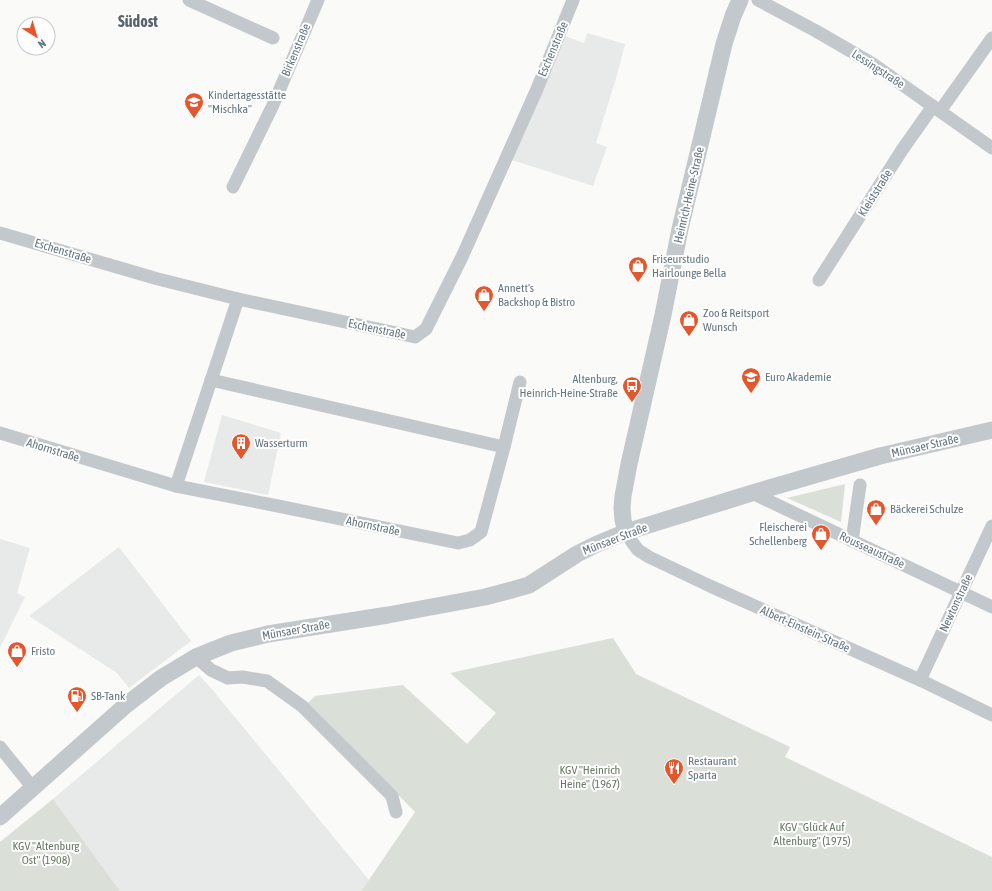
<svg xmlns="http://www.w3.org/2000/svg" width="992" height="891" font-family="'Asap Condensed',sans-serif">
  <rect width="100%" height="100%" fill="#fafaf8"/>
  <g fill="#e8e9e9">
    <path d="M587 33 625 44 617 75 596 143 607 147 593 186 512 160 565 36 584 43Z"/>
    <path d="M222 415 281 433 268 495 204 482Z"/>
    <path d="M0 539 30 548 17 593 25 597 0 648Z"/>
    <path d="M119 547 191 641 129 688 117 673 29 616Z"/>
    <path d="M199 675 211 688 369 880 361 891H120L53 799Z"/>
  </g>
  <g fill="#dadfd7">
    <path d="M845 484 841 522 787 498Z"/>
    <path d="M613 638 636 674 790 747 785 757 992 857V891H361L369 880 415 812 308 703 315 696 403 685 467 744 496 713 450 673Z"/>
    <path d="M53 799 120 891H0V842Z"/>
  </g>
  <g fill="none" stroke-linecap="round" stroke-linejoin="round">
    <g stroke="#c3c8cc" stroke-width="13">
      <path d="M189 0 273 38"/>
      <path d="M758 0 816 31 873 64 992 148"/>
      <path d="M940 111 992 38"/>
      <path d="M233 187 273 105 318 0"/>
      <path d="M0 233 158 279 238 299 415 337 426 329 462 257 537 89 573 0"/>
      <path d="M819 280 902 150 933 106"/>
      <path d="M211 380 504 447"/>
      <path d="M0 433 176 486 278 506 458 543 470 540 481 532 504 447 520 382"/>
      <path d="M176 486 238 299"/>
      <path d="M752 493 992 607"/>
      <path d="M626 532 632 542 638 550 649 557 710 586 920 680 992 715"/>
      <path d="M852 541 860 485"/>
      <path d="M196 657 211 670 228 678 242 677 267 681 302 706 392 796 396 812"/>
      <path d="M920 680 992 526"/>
      <path d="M0 747 33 788"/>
    </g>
    <g stroke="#c3c8cc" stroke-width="17">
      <path d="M626 532 623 520 622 508 623 496 629 464 663 315 680 229 724 44 733 16 740 0"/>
      <path d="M0 817 126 705 161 678 196 657 231 643 268 634 388 615 485 597 508 591 529 585 577 554 597 544 626 532 752 493 880 456 992 430"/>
    </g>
  </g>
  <defs>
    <symbol id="school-pin" viewBox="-11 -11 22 30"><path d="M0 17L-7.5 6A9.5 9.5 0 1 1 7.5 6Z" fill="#e4572e" stroke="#fff"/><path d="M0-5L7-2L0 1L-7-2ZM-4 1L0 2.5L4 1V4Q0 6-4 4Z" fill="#fff"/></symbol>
    <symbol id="shop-pin" viewBox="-11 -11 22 30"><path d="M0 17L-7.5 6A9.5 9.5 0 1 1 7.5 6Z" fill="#e4572e" stroke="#fff"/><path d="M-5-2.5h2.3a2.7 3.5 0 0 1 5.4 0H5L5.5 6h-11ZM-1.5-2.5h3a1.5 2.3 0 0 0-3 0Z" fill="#fff"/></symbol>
    <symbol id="bus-pin" viewBox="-11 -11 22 30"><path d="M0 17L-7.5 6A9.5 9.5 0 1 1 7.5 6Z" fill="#e4572e" stroke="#fff"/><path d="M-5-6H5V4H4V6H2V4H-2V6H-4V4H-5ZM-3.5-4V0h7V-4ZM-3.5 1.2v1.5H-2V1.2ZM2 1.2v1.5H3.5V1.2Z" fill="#fff"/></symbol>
    <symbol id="building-pin" viewBox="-11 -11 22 30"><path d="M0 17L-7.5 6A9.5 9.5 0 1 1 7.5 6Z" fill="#e4572e" stroke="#fff"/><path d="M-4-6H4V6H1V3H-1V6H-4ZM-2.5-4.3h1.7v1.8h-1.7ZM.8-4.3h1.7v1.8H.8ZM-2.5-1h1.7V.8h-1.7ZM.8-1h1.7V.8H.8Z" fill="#fff"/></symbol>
    <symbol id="fuel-pin" viewBox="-11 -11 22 30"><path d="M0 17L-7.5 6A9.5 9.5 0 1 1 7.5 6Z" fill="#e4572e" stroke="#fff"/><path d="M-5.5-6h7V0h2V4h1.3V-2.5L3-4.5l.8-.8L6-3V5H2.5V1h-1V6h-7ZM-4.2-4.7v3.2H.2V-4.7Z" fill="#fff"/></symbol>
    <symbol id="restaurant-pin" viewBox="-11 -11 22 30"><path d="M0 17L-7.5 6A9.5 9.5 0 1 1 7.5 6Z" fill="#e4572e" stroke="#fff"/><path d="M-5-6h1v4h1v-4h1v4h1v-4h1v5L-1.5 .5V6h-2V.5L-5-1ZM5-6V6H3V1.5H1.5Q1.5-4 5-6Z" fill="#fff"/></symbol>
  </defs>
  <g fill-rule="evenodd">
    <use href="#school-pin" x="183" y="91" width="22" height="30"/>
    <use href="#shop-pin" x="627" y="255" width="22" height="30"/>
    <use href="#shop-pin" x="473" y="284" width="22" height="30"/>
    <use href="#shop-pin" x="678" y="309" width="22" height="30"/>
    <use href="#school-pin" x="740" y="366" width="22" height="30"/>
    <use href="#bus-pin" x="621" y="375" width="22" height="30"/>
    <use href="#building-pin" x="230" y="432" width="22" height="30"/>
    <use href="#shop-pin" x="865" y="498" width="22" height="30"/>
    <use href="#shop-pin" x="810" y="523" width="22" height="30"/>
    <use href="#shop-pin" x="6" y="640" width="22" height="30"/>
    <use href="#fuel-pin" x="66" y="685" width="22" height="30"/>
    <use href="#restaurant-pin" x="663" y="757" width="22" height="30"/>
  </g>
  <g text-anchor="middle" stroke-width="4" stroke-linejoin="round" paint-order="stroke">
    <g font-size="12" fill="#657683" stroke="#fff">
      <text transform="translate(553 49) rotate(-67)" y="4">Eschenstraße</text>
      <text transform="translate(296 50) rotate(-67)" y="4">Birkenstraße</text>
      <text transform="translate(878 69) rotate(33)" y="4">Lessingstraße</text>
      <text transform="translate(875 193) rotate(-58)" y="4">Kleiststraße</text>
      <text transform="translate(689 195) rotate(-77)" y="4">Heinrich-Heine-Straße</text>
      <text transform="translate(63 251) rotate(17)" y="4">Eschenstraße</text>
      <text transform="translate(377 329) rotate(12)" y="4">Eschenstraße</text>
      <text transform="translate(925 446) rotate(-13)" y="4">Münsaer Straße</text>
      <text transform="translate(53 450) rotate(17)" y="4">Ahornstraße</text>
      <text transform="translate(373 526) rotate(12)" y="4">Ahornstraße</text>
      <text transform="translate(615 539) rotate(-21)" y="4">Münsaer Straße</text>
      <text transform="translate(872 550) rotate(25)" y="4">Rousseaustraße</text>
      <text transform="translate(956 603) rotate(-65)" y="4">Newtonstraße</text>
      <text transform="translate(805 629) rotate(24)" y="4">Albert-Einstein-Straße</text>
      <text transform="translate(296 630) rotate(-10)" y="4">Münsaer Straße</text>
    </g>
    <g font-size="12" fill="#657683" stroke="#fff" text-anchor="start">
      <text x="208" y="99">Kindertagesstätte<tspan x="208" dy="14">"Mischka"</tspan></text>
      <text x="652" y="263">Friseurstudio<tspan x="652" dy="14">Hairlounge Bella</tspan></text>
      <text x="498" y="292">Annett's<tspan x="498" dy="14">Backshop &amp; Bistro</tspan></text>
      <text x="703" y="317">Zoo &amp; Reitsport<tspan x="703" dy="14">Wunsch</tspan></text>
      <text x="765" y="381">Euro Akademie</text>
      <text x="618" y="383" text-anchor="end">Altenburg,<tspan x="618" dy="14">Heinrich-Heine-Straße</tspan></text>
      <text x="255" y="447">Wasserturm</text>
      <text x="890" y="513">Bäckerei Schulze</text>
      <text x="807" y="531" text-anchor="end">Fleischerei<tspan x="807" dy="14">Schellenberg</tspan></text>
      <text x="31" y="655">Fristo</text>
      <text x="91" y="700">SB-Tank</text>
      <text x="688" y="765">Restaurant<tspan x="688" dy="14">Sparta</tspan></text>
    </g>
    <g font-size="12" fill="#687a64" stroke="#fff">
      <text x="590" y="774">KGV "Heinrich<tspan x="590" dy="14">Heine" (1967)</tspan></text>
      <text x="812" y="831">KGV "Glück Auf<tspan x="812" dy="14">Altenburg" (1975)</tspan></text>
      <text x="46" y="850">KGV "Altenburg<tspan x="46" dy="14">Ost" (1908)</tspan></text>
    </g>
    <g font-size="16" font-weight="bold" fill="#57646e" stroke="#fff">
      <text x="138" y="27">Südost</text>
    </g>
  </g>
  <g transform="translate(36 36) rotate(143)"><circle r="19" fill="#ffffff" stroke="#c1c8cd"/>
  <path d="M0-3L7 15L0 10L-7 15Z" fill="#e4572e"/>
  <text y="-6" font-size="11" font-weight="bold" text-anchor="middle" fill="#657683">N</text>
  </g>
</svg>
